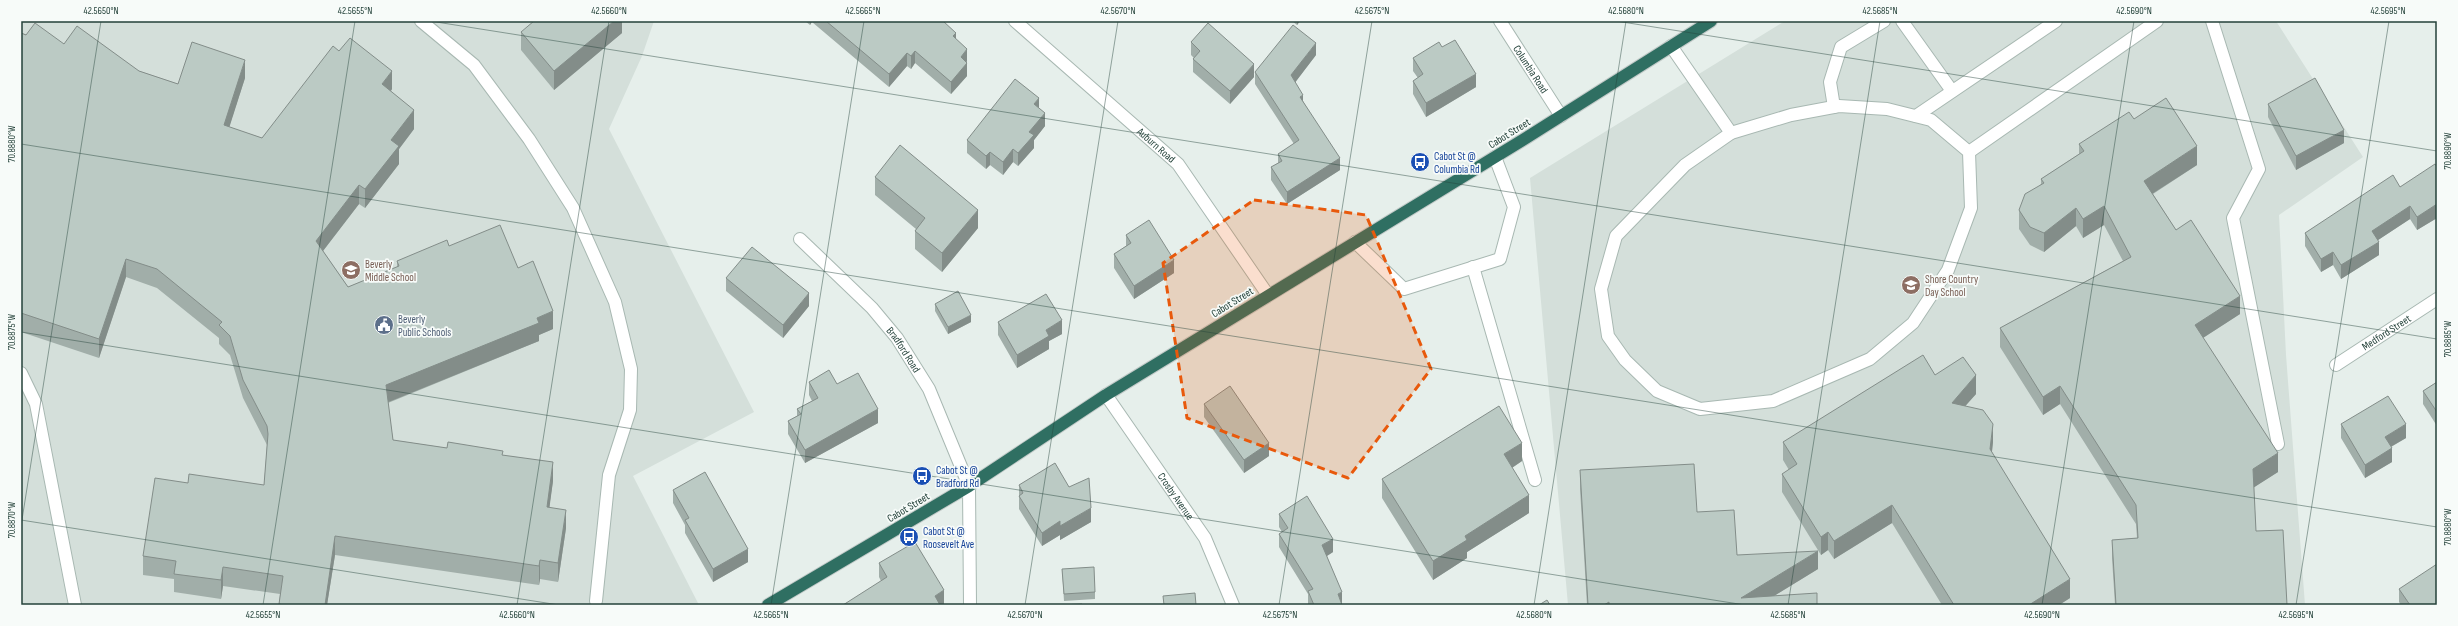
<svg xmlns="http://www.w3.org/2000/svg" width="2458" height="626" font-family="'Sofia Sans Condensed',sans-serif">
  <rect width="100%" height="100%" fill="#e6efeb"/>
  <g fill="#d4dfda">
    <path d="M21 21H654L642 56 609 129 754 412 633 476 699 605H21Z"/>
    <path d="M1785 21H2276L2363 157 2279 215 2286 355 2305 605H1568L1530 178Z"/>
  </g>
  <g fill="none" stroke-linecap="round" stroke-linejoin="round">
    <defs>
      <g id="minor">
        <path d="M421 21 474 65 529 139 573 208 615 302 631 369 630 410 609 475 596 601"/>
        <path id="s1" d="M1015 21 1178 164 1268 295"/>
        <path id="s2" d="M1500 21 1561 116"/>
        <path d="M1902 21 1952 91"/>
        <path d="M2212 21 2259 169 2233 218 2278 444"/>
        <path d="M1671 46 1731 133"/>
        <path d="M1839 106 1887 109 1931 120 1969 152 1971 208 1948 270 1913 323 1870 359 1773 401 1700 409 1657 391 1625 360 1608 336 1601 289 1616 236 1685 165 1731 133 1791 115Z"/>
        <path d="M1834 107 1830 82 1841 47 1884 21"/>
        <path d="M1916 116 2056 21"/>
        <path d="M1969 152 2157 21"/>
        <path id="s3" d="M800 239 872 308 897 338 929 389 969 486 970 605"/>
        <path d="M1355 242 1404 289 1500 259 1514 207 1495 157"/>
        <path d="M1473 267 1535 480"/>
        <path id="s4" d="M2336 365 2437 299"/>
        <path d="M21 373 36 404 75 605"/>
        <path id="s5" d="M1106 395 1205 538 1233 605"/>
      </g>
      <path id="highway" d="M768 605 969 486 1106 395 1526 138 1711 21"/>
    </defs>
    <use href="#minor" stroke="#a8b8b2" stroke-width="14"/>
    <use href="#highway" stroke="#c2cac8" stroke-width="14"/>
    <use href="#minor" stroke="#fff" stroke-width="12"/>
    <use href="#highway" stroke="#2f6f62" stroke-width="12"/>
  </g>
  <g fill="#a1aea9">
    <path d="M622 21V33L554 90 521 50V32Z"/>
    <path d="M805 21H943L956 39 967 61V76L951 94 915 63 911 69 907 66 889 87 812 22 810 25Z"/>
    <path d="M1292 21H1300L1297 25Z"/>
    <path d="M21 33 64 44 139 71 178 84 245 78 229 127 262 138 339 51 392 89 391 91 414 129 399 149V164L365 208 359 204 323 251 348 287 397 267V261L449 246 518 268 553 329 539 335V341L388 403 393 440 447 448 503 455 553 481 549 508 566 528 558 582 540 579 539 585 335 555 327 605H279L280 594 223 586 221 599 174 592V579L143 575V556L188 483 264 485 267 445 243 398 230 355 219 344V338L157 288 126 277 99 358 21 332Z"/>
    <path d="M1191 42 1254 77 1230 104 1193 72V59L1194 58 1191 55Z"/>
    <path d="M1442 47 1476 87 1426 117 1413 94V81L1418 78 1413 71V58Z"/>
    <path d="M1316 55 1295 82 1303 101 1340 170 1287 204 1271 180V167L1278 163V154L1294 144 1255 84V72Z"/>
    <path d="M2268 104 2344 143 2296 170 2268 117Z"/>
    <path d="M1039 108 1045 126 1034 140V148L1018 166 1013 162 1003 175 990 165 986 169 967 153V140Z"/>
    <path d="M2134 119 2197 165 2153 194 2176 230 2240 314 2203 338 2278 472 2254 487 2256 531 2287 605H2115L2112 558V540L2137 538 2136 524 2060 404 2043 415 2000 347V328L2123 261 2104 225 2083 238 2076 226 2044 252 2030 245 2019 229V210L2041 184V179L2079 154V144Z"/>
    <path d="M2437 167V218L2417 230 2410 219 2378 240 2379 255 2341 279 2333 265 2321 272 2305 246V233L2400 187Z"/>
    <path d="M875 177 978 228 942 272 915 249V231L916 229 875 195Z"/>
    <path d="M1126 235 1174 273 1134 299 1114 268V254L1126 246Z"/>
    <path d="M726 278 809 306 783 338 726 291Z"/>
    <path d="M935 304 971 322 948 334 935 311Z"/>
    <path d="M998 322 1062 334 1049 341V349L1017 368 998 335Z"/>
    <path d="M1935 375 1976 394 1965 406 1993 442 1992 452 2070 598 2059 605H1942L1892 523 1834 559 1828 550 1821 555 1782 492V474L1789 470 1783 460V442Z"/>
    <path d="M809 382 837 384 878 423 805 463 788 434V421L797 416V409L812 401 809 395Z"/>
    <path d="M2437 382V426L2423 404V391Z"/>
    <path d="M1204 404 1269 456 1244 473 1204 417Z"/>
    <path d="M2341 424 2406 438 2391 447 2392 462 2365 478 2341 438Z"/>
    <path d="M1522 461 1512 468 1529 513 1467 552V558L1433 580 1382 498V479Z"/>
    <path d="M1580 470 1697 512 1737 555 1818 569 1774 596 1817 605H1587L1580 489Z"/>
    <path d="M1019 485 1091 522 1060 540V535L1042 546 1019 509Z"/>
    <path d="M673 490 748 562 713 582 685 533V525L673 503Z"/>
    <path d="M1279 514 1333 552 1327 556 1342 605H1308V594L1279 547V534L1282 532 1279 527Z"/>
    <path d="M879 563 944 604 881 581 879 577Z"/>
    <path d="M1062 569 1095 592V599L1064 601Z"/>
    <path d="M2399 589 2437 605H2401L2399 602Z"/>
  </g>
  <g fill="#838d89">
    <path d="M614 21H622V33L554 90V71Z"/>
    <path d="M810 21H812L810 25Z"/>
    <path d="M1297 21H1300L1297 25Z"/>
    <path d="M956 33V45L953 36Z"/>
    <path d="M1316 43V55L1291 88V75Z"/>
    <path d="M967 49V61L961 70V57Z"/>
    <path d="M915 51V63L911 69V56Z"/>
    <path d="M907 53V66L889 87V74Z"/>
    <path d="M245 60V78L224 144V125Z"/>
    <path d="M967 63V76L951 94V82Z"/>
    <path d="M1254 64V77L1230 104V91Z"/>
    <path d="M392 71V89L382 103V84Z"/>
    <path d="M1476 74V87L1426 117V103Z"/>
    <path d="M1303 95V107L1300 97Z"/>
    <path d="M1039 98V111L1034 104Z"/>
    <path d="M414 110V129L399 149V164L365 208V189L391 140Z"/>
    <path d="M1045 113V126L1034 140V148L1018 166V153L1029 132Z"/>
    <path d="M2344 130V143L2296 170V156Z"/>
    <path d="M2197 146V165L2144 199V181Z"/>
    <path d="M1013 149V162L1003 175V162Z"/>
    <path d="M990 152V165L986 169V156Z"/>
    <path d="M1340 158V170L1287 204V192Z"/>
    <path d="M359 185V204L316 260V241Z"/>
    <path d="M2437 204V218L2417 230V217Z"/>
    <path d="M2104 206V225L2083 238V219Z"/>
    <path d="M2410 206V219L2372 244V231Z"/>
    <path d="M2076 208V226L2044 252V233Z"/>
    <path d="M978 210V228L942 272V253Z"/>
    <path d="M2379 242V255L2341 279V265Z"/>
    <path d="M2333 252V265L2321 272V259Z"/>
    <path d="M126 259V277L99 358V339Z"/>
    <path d="M1174 260V273L1134 299V286Z"/>
    <path d="M809 293V306L783 338V325Z"/>
    <path d="M2240 296V314L2195 343V325Z"/>
    <path d="M553 311V329L539 335V341L386 403V385Z"/>
    <path d="M971 315V322L948 334V327Z"/>
    <path d="M1062 320V334L1049 341V349L1017 368V355L1046 330Z"/>
    <path d="M1976 375V394L1952 421V403Z"/>
    <path d="M2060 386V404L2043 415V397Z"/>
    <path d="M878 409V423L805 463V450Z"/>
    <path d="M1993 424V442L1990 467V449Z"/>
    <path d="M2406 424V438L2385 450V437Z"/>
    <path d="M1269 443V456L1244 473V460Z"/>
    <path d="M1522 443V461L1504 473V454Z"/>
    <path d="M2392 448V462L2365 478V465Z"/>
    <path d="M2278 453V472L2253 488V469Z"/>
    <path d="M553 462V481L547 526V507Z"/>
    <path d="M1529 495V513L1467 552V558L1433 580V561L1465 536Z"/>
    <path d="M1892 505V523L1834 559V541Z"/>
    <path d="M1091 508V522L1060 540V526Z"/>
    <path d="M566 510V528L558 582V563Z"/>
    <path d="M1060 521V535L1042 546V533Z"/>
    <path d="M1828 532V550L1821 555V537Z"/>
    <path d="M335 536V555L327 605H325Z"/>
    <path d="M1333 539V552L1322 559V545Z"/>
    <path d="M748 549V562L713 582V569Z"/>
    <path d="M1818 551V569L1759 605 1741 598Z"/>
    <path d="M540 560V579L539 585V566Z"/>
    <path d="M223 567V586L221 599V580Z"/>
    <path d="M2070 579V598L2059 605H2029Z"/>
    <path d="M944 590V604L941 605H935V596Z"/>
    <path d="M1342 592V605L1338 594Z"/>
  </g>
  <g fill="#bbcac4" stroke="#838d89">
    <path d="M534 21H614L554 71 521 32Z"/>
    <path d="M826 21H943L956 33 953 36 967 49 961 57 967 63 951 82 915 51 911 56 907 53 889 74Z"/>
    <path d="M35 23 64 44 77 26 139 71 178 84 192 42 245 60 224 125 262 138 333 46 339 51 350 38 392 71 382 84 414 110 391 140 399 146 365 189 359 185 316 241 348 287 399 266 397 261 447 240 449 246 500 225 518 268 533 261 553 311 537 318 539 323 386 385 393 440 447 448 448 442 503 451 502 455 553 462 547 507 566 510 558 563 540 560 539 566 335 536 325 605H284L279 604 283 576 223 567 221 580 174 574 176 561 143 556 155 478 188 483 189 474 264 485 268 434 267 426 243 380 230 336 219 325 222 322 157 269 126 259 99 339 21 313V33L26 35Z"/>
    <path d="M1208 23 1254 64 1230 91 1193 59 1200 51 1191 42Z"/>
    <path d="M1293 25 1316 43 1291 75 1303 95 1300 97 1340 158 1287 192 1271 167 1282 161 1278 154 1299 140 1255 72Z"/>
    <path d="M1455 40 1476 74 1426 103 1413 81 1423 74 1413 58 1439 42 1442 47Z"/>
    <path d="M2315 78 2344 130 2296 156 2268 104Z"/>
    <path d="M1015 79 1039 98 1034 104 1045 113 1029 132 1034 135 1018 153 1013 149 1003 162 990 152 986 156 967 140Z"/>
    <path d="M2166 98 2197 146 2144 181 2176 230 2191 220 2240 296 2195 325 2278 453 2253 469 2256 531 2283 530 2287 605H2116L2112 540 2138 538 2136 505 2060 386 2043 397 2000 328 2131 257 2104 206 2083 219 2076 208 2044 233 2030 227 2019 210 2025 194 2044 183 2041 179 2084 151 2079 144 2129 112 2134 119Z"/>
    <path d="M900 145 978 210 942 253 915 231 925 218 875 177Z"/>
    <path d="M2435 164 2437 167V204L2417 217 2410 206 2372 231 2379 242 2341 265 2333 252 2321 259 2305 233 2393 175 2400 187Z"/>
    <path d="M1149 220 1174 260 1134 286 1114 254 1131 243 1126 235Z"/>
    <path d="M752 247 809 293 783 325 726 278Z"/>
    <path d="M958 291 971 315 948 327 935 304Z"/>
    <path d="M1046 294 1062 320 1046 330 1049 336 1017 355 998 322Z"/>
    <path d="M1923 355 1935 375 1963 357 1976 375 1952 403 1983 410 1993 424 1990 449 2070 579 2029 605H1954L1892 505 1834 541 1828 532 1821 537 1782 474 1797 464 1783 442Z"/>
    <path d="M829 370 837 384 858 373 878 409 805 450 788 421 801 414 797 409 818 398 809 382Z"/>
    <path d="M2437 382V412L2423 391Z"/>
    <path d="M1230 386 1269 443 1244 460 1204 404Z"/>
    <path d="M2388 396 2406 424 2385 437 2392 448 2365 465 2341 424Z"/>
    <path d="M1499 406 1522 443 1504 454 1529 495 1465 536 1467 540 1433 561 1382 479Z"/>
    <path d="M1055 463 1069 487 1089 478 1091 508 1060 526V521L1042 533 1019 496 1023 493 1019 485Z"/>
    <path d="M1694 464 1697 512 1734 510 1737 555 1818 551 1741 598 1817 593V605H1609V602L1604 605H1588L1580 470Z"/>
    <path d="M705 472 748 549 713 569 685 520 689 518 673 490Z"/>
    <path d="M1307 496 1333 539 1322 545 1342 592 1338 594 1342 605H1314L1308 591 1313 589 1279 534 1288 528 1279 514Z"/>
    <path d="M915 542 944 590 935 596 940 605H843L887 577 879 563Z"/>
    <path d="M2437 564V605H2410L2399 589Z"/>
    <path d="M1094 567 1095 592 1064 594 1062 569Z"/>
    <path d="M1195 593 1196 605H1164L1163 596Z"/>
    <path d="M1547 600 1550 605H1539Z"/>
    <path d="M1082 604V605H1060Z"/>
  </g>
  <path fill="#e8590c" fill-opacity="0.2" stroke="#e8590c" stroke-width="3" stroke-dasharray="8 5" stroke-linejoin="round" d="M1254 200 1366 215 1431 369 1348 478 1187 418 1163 263Z"/>
  <path fill="none" stroke="#24423a" stroke-width="1" stroke-opacity="0.45" d="M430 21 2437 339M1616 21 2437 151M21 144 2437 527M21 332 1745 605M21 520 559 605M21 526 101 21M263 605 355 21M517 605 609 21M771 605 864 21M1025 605 1118 21M1279 605 1372 21M1534 605 1626 21M1788 605 1880 21M2042 605 2134 21M2296 605 2389 21"/>
  <defs>
    <symbol id="bus-disc" viewBox="-11 -11 22 22"><circle r="9.5" fill="#1a4fb4" stroke="#f7fbf9"/><path d="M-5-6H5V4H4V6H2V4H-2V6H-4V4H-5ZM-3.5-4V0h7V-4ZM-3.5 1.2v1.5H-2V1.2ZM2 1.2v1.5H3.5V1.2Z" fill="#fff"/></symbol>
    <symbol id="school-disc" viewBox="-11 -11 22 22"><circle r="9.5" fill="#8d6e63" stroke="#f7fbf9"/><path d="M0-5L7-2L0 1L-7-2ZM-4 1L0 2.5L4 1V4Q0 6-4 4Z" fill="#fff"/></symbol>
    <symbol id="civic-disc" viewBox="-11 -11 22 22"><circle r="9.5" fill="#5c6f8a" stroke="#f7fbf9"/><path d="M-.6-6.5H3V-4.5H.6V-3L4-1V1h2V6H-6V1h2V-1L-.6-3ZM-1.2 2.5V6h2.4V2.5Z" fill="#fff"/></symbol>
  </defs>
  <g fill-rule="evenodd">
    <use href="#bus-disc" x="1409" y="151" width="22" height="22"/>
    <use href="#school-disc" x="340" y="259" width="22" height="22"/>
    <use href="#school-disc" x="1900" y="274" width="22" height="22"/>
    <use href="#civic-disc" x="373" y="314" width="22" height="22"/>
    <use href="#bus-disc" x="911" y="465" width="22" height="22"/>
    <use href="#bus-disc" x="898" y="526" width="22" height="22"/>
  </g>
  <g text-anchor="middle" stroke-width="3.5" stroke-linejoin="round" paint-order="stroke">
    <g font-size="11" fill="#24423a" stroke="#f7fbf9">
      <text dy="4" stroke="none"><textPath href="#s2" startOffset="57">Columbia Road</textPath></text>
      <text transform="translate(1509 133) rotate(-32)" y="4">Cabot Street</text>
      <text dy="4" stroke="none"><textPath href="#s1" startOffset="188">Auburn Road</textPath></text>
      <text transform="translate(1232 302) rotate(-32)" y="4">Cabot Street</text>
      <text dy="4" stroke="none"><textPath href="#s4" startOffset="60">Medford Street</textPath></text>
      <text dy="4" stroke="none"><textPath href="#s3" startOffset="152">Bradford Road</textPath></text>
      <text dy="4" stroke="none"><textPath href="#s5" startOffset="123">Crosby Avenue</textPath></text>
      <text transform="translate(908 507) rotate(-31)" y="4">Cabot Street</text>
    </g>
    <g font-size="11" fill="#164399" stroke="#f7fbf9" text-anchor="start">
      <text x="1434" y="160">Cabot St @<tspan x="1434" dy="13">Columbia Rd</tspan></text>
      <text x="936" y="474">Cabot St @<tspan x="936" dy="13">Bradford Rd</tspan></text>
      <text x="923" y="535">Cabot St @<tspan x="923" dy="13">Roosevelt Ave</tspan></text>
    </g>
    <g font-size="11" fill="#785e54" stroke="#f7fbf9" text-anchor="start">
      <text x="365" y="268">Beverly<tspan x="365" dy="13">Middle School</tspan></text>
      <text x="1925" y="283">Shore Country<tspan x="1925" dy="13">Day School</tspan></text>
    </g>
    <g font-size="11" fill="#4e5e75" stroke="#f7fbf9" text-anchor="start">
      <text x="398" y="323">Beverly<tspan x="398" dy="13">Public Schools</tspan></text>
    </g>
  </g>
  <rect width="2458" height="626" fill="none" stroke="#f7fbf9" stroke-width="44"/>
  <rect x="22" y="22" width="2414" height="582" fill="none" stroke="#24423a" stroke-width="1.5"/>
  <g font-size="10" text-anchor="middle" fill="#24423a">
    <text x="101" y="14">42.5650°N</text>
    <text x="355" y="14">42.5655°N</text>
    <text x="609" y="14">42.5660°N</text>
    <text x="863" y="14">42.5665°N</text>
    <text x="1118" y="14">42.5670°N</text>
    <text x="1372" y="14">42.5675°N</text>
    <text x="1626" y="14">42.5680°N</text>
    <text x="1880" y="14">42.5685°N</text>
    <text x="2134" y="14">42.5690°N</text>
    <text x="2388" y="14">42.5695°N</text>
    <text transform="translate(11 144) rotate(-90)" y="4">70.8880°W</text>
    <text transform="translate(2447 151) rotate(-90)" y="4">70.8890°W</text>
    <text transform="translate(11 332) rotate(-90)" y="4">70.8875°W</text>
    <text transform="translate(2447 339) rotate(-90)" y="4">70.8885°W</text>
    <text transform="translate(11 520) rotate(-90)" y="4">70.8870°W</text>
    <text transform="translate(2447 527) rotate(-90)" y="4">70.8880°W</text>
    <text x="263" y="618">42.5655°N</text>
    <text x="517" y="618">42.5660°N</text>
    <text x="771" y="618">42.5665°N</text>
    <text x="1025" y="618">42.5670°N</text>
    <text x="1280" y="618">42.5675°N</text>
    <text x="1534" y="618">42.5680°N</text>
    <text x="1788" y="618">42.5685°N</text>
    <text x="2042" y="618">42.5690°N</text>
    <text x="2296" y="618">42.5695°N</text>
  </g>
</svg>
